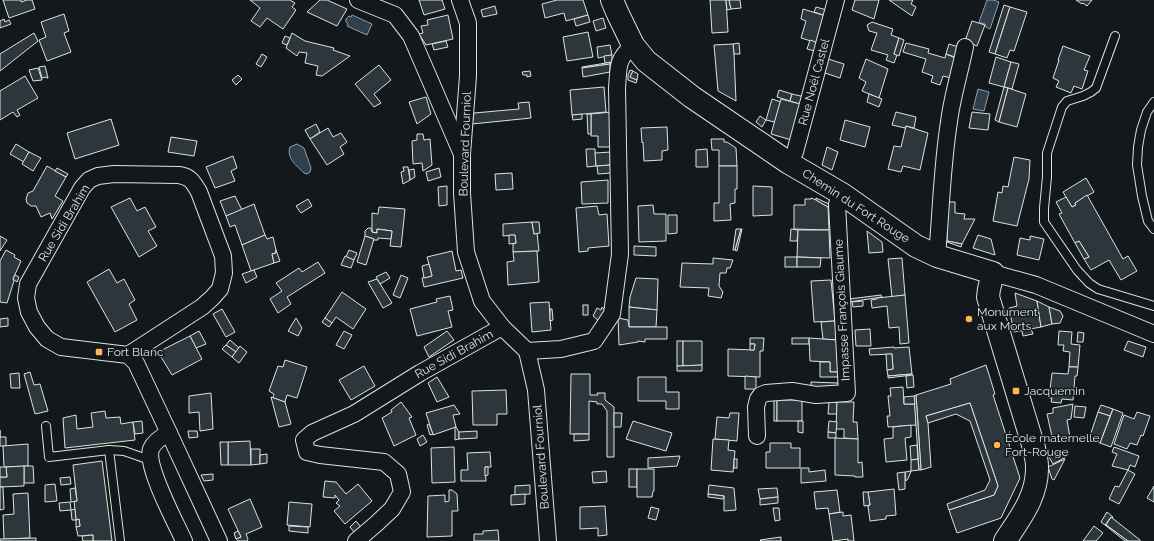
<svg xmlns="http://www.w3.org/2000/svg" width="1154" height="541" font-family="Raleway,sans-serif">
  <rect width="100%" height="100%" fill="#14181c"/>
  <g fill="#2f3f4d" stroke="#939e99">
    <path d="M987 0H993L999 2 990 29 986 27 985 24 979 22Z"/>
    <path d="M352 15 372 24 367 35 347 26 348 24 346 22V19L349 16 351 17Z"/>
    <path d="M978 89 989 92 984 111 973 109Z"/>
    <path d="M297 144 304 148 311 168 310 172 307 174 304 173C297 166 286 158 290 147Z"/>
  </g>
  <g fill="#2c363c" stroke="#d8e6dc">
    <path d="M3 0H21V2L27 0H32L35 9 9 18Z"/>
    <path d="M250 0H290L295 3 292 7 296 10 283 29 267 18 260 27 251 21 260 8Z"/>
    <path d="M320 0H327L347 9 337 26 307 12Z"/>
    <path d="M419 0H442L445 9 424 15Z"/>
    <path d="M557 0H583L588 15 566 21 564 13 545 18 542 4Z"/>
    <path d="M710 0H726L728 32 712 33Z"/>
    <path d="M726 0H729L731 9 727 10Z"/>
    <path d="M729 0H740L741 8 731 9Z"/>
    <path d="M855 0H879L874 19 852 10Z"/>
    <path d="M889 0H913L911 4 916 7 912 16Z"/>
    <path d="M1076 0H1092L1087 6 1083 3 1082 4Z"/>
    <path d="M1004 5 1010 7 995 54 989 52Z"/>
    <path d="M495 6 497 14 483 17 481 10Z"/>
    <path d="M816 7 830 11 829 17 814 12Z"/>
    <path d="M1010 7 1027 12 1014 51 1010 50 1007 58 995 54Z"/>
    <path d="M803 9 829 17 821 44 801 38 806 21 801 19Z"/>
    <path d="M64 14 69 31 64 33 71 52 47 61 39 40 46 37 41 22Z"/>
    <path d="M448 15 453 39 426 45 419 34 423 33 421 26 428 25 427 20Z"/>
    <path d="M588 15 590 22 576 26 574 19Z"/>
    <path d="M603 18 606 28 596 31 593 21Z"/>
    <path d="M4 19 5 22 9 20 11 24 0 28V21Z"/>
    <path d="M972 21 985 25 977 46 965 41Z"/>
    <path d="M872 22 893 29 891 35 899 38 894 54 897 55 894 63 886 60 888 55 871 50 877 33 869 31 867 25Z"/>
    <path d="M588 32 593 57 567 61 563 37Z"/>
    <path d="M34 33 38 41 0 71V54Z"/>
    <path d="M292 33 305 41 334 48 333 50 350 56 322 76 316 75 318 66 305 63 307 53 299 52 297 56 286 48Z"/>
    <path d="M285 36 290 38 287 45 282 43Z"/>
    <path d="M899 38 904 40 899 56 894 54Z"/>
    <path d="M810 40 821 44 819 52 807 49Z"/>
    <path d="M446 41 448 47 434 50 432 44Z"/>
    <path d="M739 43 740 54H734L733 44Z"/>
    <path d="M906 43 929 49 928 53 945 58 946 54 960 60 955 79 943 76 940 85 931 82 933 76 922 72 926 59 903 52Z"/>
    <path d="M733 44 734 54 736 101 718 91 714 45Z"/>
    <path d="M949 44 961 48 958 58 946 54Z"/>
    <path d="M610 45 612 55 598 58 597 47Z"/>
    <path d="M1063 46 1090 56 1084 70 1088 71 1082 89 1074 86 1071 93 1056 87 1059 81 1053 78 1059 60H1058Z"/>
    <path d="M262 54 267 57 261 67 256 64Z"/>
    <path d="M612 55V62L605 63 604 56Z"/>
    <path d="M996 57 1011 62 1004 87 989 83Z"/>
    <path d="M828 59 844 64 840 78 825 73Z"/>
    <path d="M866 59 888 69 879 98 862 91 866 82 859 78Z"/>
    <path d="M612 62 610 64 582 68V67Z"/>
    <path d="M1011 62 1019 64 1012 89 1004 87Z"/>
    <path d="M610 64V72L583 77 582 68Z"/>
    <path d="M379 65 391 80 374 94 381 103 374 107 355 84Z"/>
    <path d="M45 66 48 78H47L46 77 42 78 39 67Z"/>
    <path d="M38 68 42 80 33 81 29 70Z"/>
    <path d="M630 70 633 71 630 77 637 80 636 83 628 80V75Z"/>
    <path d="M530 71 531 76 527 77V75H523L522 72Z"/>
    <path d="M633 71 638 74 637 80 630 77Z"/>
    <path d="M238 75 242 79 236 85 232 80Z"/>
    <path d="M25 76 38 98 17 110 20 115 17 117 13 112 0 120V91Z"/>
    <path d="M604 87 606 112 572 115 570 90Z"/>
    <path d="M1004 87 1008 88 999 122 995 120Z"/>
    <path d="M1008 88 1026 94 1017 127 999 122Z"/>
    <path d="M779 90 792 94 790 101 777 97Z"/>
    <path d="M792 94 805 97 803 105 790 101Z"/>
    <path d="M869 94 882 99 879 107 867 102Z"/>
    <path d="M426 97 431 114 417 124 409 102Z"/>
    <path d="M772 99 781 102 775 122 766 120Z"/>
    <path d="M781 99 804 105 795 141 771 134Z"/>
    <path d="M529 102 531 118 472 124 474 113 519 109 518 103Z"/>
    <path d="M611 112V147H598V136H591V114Z"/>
    <path d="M896 112 916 117 914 128 906 126 905 128 892 125Z"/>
    <path d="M972 112 990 114 988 130 969 128Z"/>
    <path d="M582 114V119L573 120 572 115Z"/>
    <path d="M587 114H591V134H588Z"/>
    <path d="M760 116 766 120 762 127 756 122Z"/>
    <path d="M111 119 119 145 75 159 67 133Z"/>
    <path d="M845 120 870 127 865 147 840 140Z"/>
    <path d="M316 124 320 132 310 139 305 130Z"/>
    <path d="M906 126 928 133 920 170 903 166 901 172 888 169 894 146 901 147Z"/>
    <path d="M667 127 668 150 662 151V160L644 161 643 142 642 143 641 128Z"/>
    <path d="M328 128 333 137 341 133 347 142 340 147 344 154 327 165 310 139Z"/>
    <path d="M417 134H423L424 140 430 139 432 165 423 171 422 163 413 164 412 141 417 140Z"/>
    <path d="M171 137 197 141 194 156 168 152Z"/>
    <path d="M711 139H724V142H727L736 148 737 166H719V150H712Z"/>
    <path d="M16 144 29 152 24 162 10 154Z"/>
    <path d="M827 147 838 152 832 170 822 165Z"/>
    <path d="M586 149H595L596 166 587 167Z"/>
    <path d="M707 149 708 167H696V150Z"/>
    <path d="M29 152 41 158 33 171 22 164Z"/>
    <path d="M611 152V165L596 166 595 153Z"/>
    <path d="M233 156 237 168 231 171 235 181 215 188 206 167Z"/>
    <path d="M1014 157 1030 160 1029 179 1017 226 993 221 998 192 1002 193 1003 186 1008 187Z"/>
    <path d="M611 165V173L598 174 597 166Z"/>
    <path d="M47 166 66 177 55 196 63 201 52 219 50 213 41 217 36 206H31L27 203 26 199 28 193 33 191Z"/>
    <path d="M719 166H737V189H735V203L730 204 731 220 714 221V203H719Z"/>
    <path d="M403 167H408L410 180 403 184 401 172 404 171Z"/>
    <path d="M57 168 68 174 66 177 55 171Z"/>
    <path d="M439 168 441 177 428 181 426 172Z"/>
    <path d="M414 169 415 177 410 180 409 170Z"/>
    <path d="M512 173 513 189 496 190 495 174Z"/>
    <path d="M1086 178 1094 192 1075 203 1076 205 1072 207 1063 192Z"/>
    <path d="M608 180V203L582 204 581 182Z"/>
    <path d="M447 186V205L439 206 438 187Z"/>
    <path d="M753 186 772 187V215L753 216Z"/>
    <path d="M1087 195 1123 259 1128 256 1137 271 1121 280 1109 260 1091 270 1084 259 1089 257 1079 241 1075 243 1059 214 1062 213 1056 202 1066 197 1072 207 1076 205 1075 203Z"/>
    <path d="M235 196 242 210 226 216 220 201Z"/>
    <path d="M130 198 137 211 145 207 156 227 148 231 157 246 139 257 111 207Z"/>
    <path d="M811 198 816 200 828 207 829 230 794 229V205H805V199H811Z"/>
    <path d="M816 198 829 204 828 207 816 200Z"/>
    <path d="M308 199 312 206 301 213 296 206Z"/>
    <path d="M948 202H955V213L965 214 964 219H975L962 244 947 241Z"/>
    <path d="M254 204 265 235 242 245 235 225 230 227 226 216Z"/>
    <path d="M653 205 654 214H666V241L639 242 638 206Z"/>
    <path d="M597 206 599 215 607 214 609 246 588 248V251L579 252 576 208Z"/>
    <path d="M379 207 405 209 401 247 390 246 392 231 377 229V233L372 232V213L378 214Z"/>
    <path d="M668 215H677V233L668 234Z"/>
    <path d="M532 222 534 234 537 233 539 251 513 252V244L516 243 515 235 503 236V224Z"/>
    <path d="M532 222H539L540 233 534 234Z"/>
    <path d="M368 228H371L372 232 377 233V229L392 231 391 239 378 238V240H373L374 239 365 236V231Z"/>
    <path d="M736 229H741L735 250H733Z"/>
    <path d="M741 229H742L737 251 735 250Z"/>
    <path d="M791 229 798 230 797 241H790Z"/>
    <path d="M798 230H829L830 258 797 257Z"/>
    <path d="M867 231 882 242 883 252 869 253Z"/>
    <path d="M265 235 267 239 273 237 276 250V253L272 254 274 263 251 271 242 245Z"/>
    <path d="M509 235H515L516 243 509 244Z"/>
    <path d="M978 235 991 239 995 255 973 248Z"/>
    <path d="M0 236 7 240 0 251Z"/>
    <path d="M365 236 374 239 366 265 357 262Z"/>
    <path d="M1030 236 1044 239 1039 260 1017 255 1020 238 1030 240Z"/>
    <path d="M947 241 962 244 961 247 947 242Z"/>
    <path d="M1079 241 1089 257 1084 259 1075 243Z"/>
    <path d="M634 246 656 247V256L634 255Z"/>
    <path d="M6 250 15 255 14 257 21 261 13 279 14 281 7 303 0 302V261Z"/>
    <path d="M276 250 280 261 274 263 272 254 276 253Z"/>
    <path d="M349 250 357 253 354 260 346 257Z"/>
    <path d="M452 251 456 271 461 270 463 278 424 287 422 278 432 276 427 257Z"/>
    <path d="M537 251 539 282 508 285 507 262 514 261 513 252Z"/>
    <path d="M345 256 354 260 351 268 341 265Z"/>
    <rect x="785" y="257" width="12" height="10"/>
    <path d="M797 257 821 258 820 267H797Z"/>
    <path d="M713 258 733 260 730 268H727L726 273H720L719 286 723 292 721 298 708 296 709 288 680 287 682 263 713 264Z"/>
    <path d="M902 258 905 295 892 297 888 259Z"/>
    <path d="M318 262 325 273 287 297 291 304 278 313 270 299 282 291 276 283 299 268 302 272Z"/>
    <path d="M429 264 432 276 424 278 422 266Z"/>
    <path d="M109 269 117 283 124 279 135 300 129 304 137 320 115 332 87 282Z"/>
    <path d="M254 270 257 277 246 283 242 274Z"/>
    <path d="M386 272 390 278 380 284 376 277Z"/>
    <path d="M15 275 19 277 17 282 13 279Z"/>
    <path d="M401 275 408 278 400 298 393 295Z"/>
    <path d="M636 278 658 279 657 310 629 307 630 297Z"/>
    <path d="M377 279 392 303 383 308 368 282Z"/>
    <path d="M831 280 835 321 814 322 811 281Z"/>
    <path d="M342 292 366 309 353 329 336 317 332 323 325 318Z"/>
    <path d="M1015 293 1037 301 1041 327 1014 332 1009 308 1017 306Z"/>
    <path d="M881 295 882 297 849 302V299Z"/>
    <path d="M905 295 909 343 900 344 899 327 889 328 887 306 872 308 871 300 877 299V298Z"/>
    <path d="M450 296 453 310 448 311 452 327 417 336 410 309 437 302 436 299Z"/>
    <path d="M863 301V306L853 307 852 302Z"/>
    <path d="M1037 301 1049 307 1052 324 1041 327Z"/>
    <path d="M549 302 551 330 532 332 530 303Z"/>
    <rect x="583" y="305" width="5" height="10"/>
    <path d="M602 307 605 310 599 321 593 316 597 308 601 310Z"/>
    <path d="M629 307 657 310 656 327H629Z"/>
    <path d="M1049 307 1060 311 1063 316 1060 323 1052 324Z"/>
    <path d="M222 309 235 332 226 337 213 314Z"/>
    <path d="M550 309H552L553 320 550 321Z"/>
    <path d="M8 318V326L0 327V319Z"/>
    <path d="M296 318 302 328 298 336 288 331Z"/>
    <path d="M325 318 332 323 329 327 322 322Z"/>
    <path d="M618 318 628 320 629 327H667V339H645V342L638 341V342L619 345Z"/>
    <path d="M835 321 837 340 823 339 821 322Z"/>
    <path d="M870 329 871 346H856L855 330Z"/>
    <path d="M1031 329 1033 334 1023 336 1022 331Z"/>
    <path d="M199 331 206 344 196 348 190 336Z"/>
    <path d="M344 331 352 335 344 349 336 345Z"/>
    <path d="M447 331 454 340 429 357 424 347Z"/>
    <path d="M1059 331 1072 332 1071 344 1080 345 1078 367H1069L1070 352 1063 351 1064 345H1058Z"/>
    <path d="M1078 332 1084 333 1083 342H1077Z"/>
    <path d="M190 336 202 359 172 375 158 352Z"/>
    <path d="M750 338H764L763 351H760V377L728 376V349L754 350 755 344H750Z"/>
    <rect x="792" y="338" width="17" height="6"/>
    <path d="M809 338 837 340 840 372H830V362L810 361Z"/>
    <path d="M230 340 239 348 236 352 226 345Z"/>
    <rect x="677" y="341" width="6" height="25"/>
    <path d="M683 341H702V365L683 366Z"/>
    <path d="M1128 341 1146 347 1143 357 1124 350Z"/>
    <path d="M750 344H755L754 350H750Z"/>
    <path d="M226 345 236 352 232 357 222 349Z"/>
    <path d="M240 346 247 352 239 363 232 357Z"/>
    <path d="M894 347V348L909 347 912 374 888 376 887 370 893 369 892 354 870 355 869 349Z"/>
    <path d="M886 354H892L893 369 887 370Z"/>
    <path d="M285 360 307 367 297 398 287 395 285 402 273 398 274 394 269 391 278 366 283 367Z"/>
    <path d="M820 362H830V372H840V377H820Z"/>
    <path d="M702 365V371H677V366Z"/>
    <path d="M986 365 995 394 993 395 1020 478 1001 518 957 533 949 510 994 495 998 486 970 403 926 416 928 423 931 467 921 470 916 395 951 384 950 379Z"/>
    <path d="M364 366 375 386 351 400 339 380Z"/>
    <path d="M1069 367H1078L1077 376H1075L1073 400 1062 399 1061 403 1051 402 1052 398H1049L1052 373 1068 374Z"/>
    <path d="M30 372 34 385 40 384 48 411 35 414 24 374Z"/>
    <path d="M19 373 20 388H11L10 374Z"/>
    <path d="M571 374H590V395H598L597 393H605V400L614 407V457H607V411L602 404H597V402L589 401V434H570Z"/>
    <path d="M912 374V375L888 378V376Z"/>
    <path d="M912 375H913L914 387 907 388 906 376Z"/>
    <path d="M745 376 756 377V389H745Z"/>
    <path d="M437 377 449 397 437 402 428 383Z"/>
    <path d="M638 377H666V392H679V409H666V401H638Z"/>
    <path d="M811 382 838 383 839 391 811 389Z"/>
    <path d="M903 387 904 404H915L916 425 888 427 887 416H890L888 396H891L890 388Z"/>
    <path d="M506 390 507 414H497V425H473L472 391Z"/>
    <path d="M211 393 213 429 200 431 199 412 189 413V396Z"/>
    <path d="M916 395 921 470H919L914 396Z"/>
    <path d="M914 396 915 404H904V397Z"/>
    <path d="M271 397 285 402 291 424 279 427Z"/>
    <rect x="774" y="400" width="3" height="21"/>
    <rect x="777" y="400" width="25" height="21"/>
    <path d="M401 402 412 417 409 418 416 435 394 446 382 418 392 412 391 410Z"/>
    <path d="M829 402H837V414H828Z"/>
    <path d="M837 402H854L853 422H857L858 439 844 438V429H836Z"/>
    <path d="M970 403 998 486 994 495 949 510 947 504 985 490 990 480 970 421 956 414 928 423 926 416Z"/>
    <path d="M1073 404 1071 419 1067 420 1070 438 1053 441 1047 414 1053 413V408Z"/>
    <path d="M454 405 460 414 453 415 456 427 433 435 426 413Z"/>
    <path d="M1101 405 1113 409 1110 416 1098 412Z"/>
    <path d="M1075 406 1086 407 1084 418 1074 417Z"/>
    <path d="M1113 409 1123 413 1111 447 1100 443Z"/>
    <path d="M105 411 106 418 120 417 121 424 133 422 135 440 65 448 63 418 76 415 77 429 93 427 91 413Z"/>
    <path d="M1098 412 1110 416 1100 443 1089 439Z"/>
    <path d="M1137 412 1150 416 1143 436 1141 435 1137 445 1130 443 1127 449 1114 444 1124 415 1134 419Z"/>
    <path d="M614 413H622L621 427H614Z"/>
    <path d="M730 413H739L737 441 715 439 717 417 729 418Z"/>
    <path d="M142 421 143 433 135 434 133 422Z"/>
    <path d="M633 421 672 433 666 451 626 439Z"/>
    <path d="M798 421H803V433L798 432Z"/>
    <path d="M829 421 837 422 836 433 828 432Z"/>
    <path d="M429 424 433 434 430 435 427 425Z"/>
    <path d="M911 425V437L905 438 907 460 886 462 884 439 893 438V427Z"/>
    <path d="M455 427H456L459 432V439L455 440Z"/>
    <path d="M0 430V437H6V446H0Z"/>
    <path d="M188 431H197L198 437 189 438Z"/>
    <path d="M477 431V438L459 439V432Z"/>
    <path d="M828 432 836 433V438H828Z"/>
    <path d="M574 434H589V440L574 441Z"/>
    <path d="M423 435 427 442 420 446 417 439Z"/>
    <path d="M835 438 858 439V463L862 462 863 477H855V476L835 475Z"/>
    <path d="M713 439 729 440 728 450 735 451 733 472 711 470Z"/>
    <path d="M250 441 251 465H228V442Z"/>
    <path d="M220 442H228V465H221Z"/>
    <path d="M770 443H791V448H800V468H766V452H770Z"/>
    <path d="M28 444V466L4 467 3 446Z"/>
    <path d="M917 445 918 459 911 460 910 446Z"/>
    <path d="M454 447 455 482 432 483 431 448Z"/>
    <path d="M1114 447 1139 456 1135 467 1130 465 1128 470 1112 466 1117 454 1112 452Z"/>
    <path d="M251 449H260V464L251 465Z"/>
    <path d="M1063 450 1066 457 1053 464 1049 457Z"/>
    <path d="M490 452 491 467H485L486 481H461V470H468L467 453Z"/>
    <path d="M267 454V463L260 464V455Z"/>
    <path d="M680 456 677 466 648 468V458Z"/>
    <rect x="734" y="459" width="3" height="9"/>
    <path d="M918 459 919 470 911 471V460Z"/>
    <path d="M1065 459 1054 480 1052 479 1048 467Z"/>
    <path d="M102 461 112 541H93V535L78 536 76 527 80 526 79 519 76 520 74 501H77L73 465Z"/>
    <path d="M24 466H33L34 483H24Z"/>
    <path d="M24 466V486L0 487V477H7L6 467Z"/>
    <path d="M0 467H6L7 477H0Z"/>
    <path d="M485 467H488V475L485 476Z"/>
    <path d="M801 468H809V472L825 470 826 481 801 483Z"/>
    <rect x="629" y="469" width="8" height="18"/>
    <path d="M637 469H654V491H653L652 497H637Z"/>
    <path d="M1128 470 1135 474 1119 504 1109 499 1115 486 1119 487Z"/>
    <path d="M606 471 607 482 593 483 592 472Z"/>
    <path d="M911 471 908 479 906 481 905 472Z"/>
    <path d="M905 472V489L899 490 897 473Z"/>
    <path d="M213 474V480L204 481 201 475Z"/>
    <path d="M70 477 71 484 61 485 60 478Z"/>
    <path d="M325 481 336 482 346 494 358 484 372 501 345 524 334 511 340 506 336 503 339 500 335 495V498L323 497Z"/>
    <path d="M55 484 57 501 45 502V485Z"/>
    <path d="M530 485V494L515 495V486Z"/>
    <path d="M709 485 734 488 736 510 724 511V496L708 494Z"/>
    <path d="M1154 486V502L1147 498Z"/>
    <path d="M0 487H3L4 509 0 510Z"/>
    <path d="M75 488 77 501 71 502 70 489Z"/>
    <path d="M777 488 778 497 760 499 758 489Z"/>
    <path d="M894 489 896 515 886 516V519L870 521 868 506 870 505 868 492Z"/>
    <path d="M449 490H452L457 494 458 511H452V536L427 537 428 496 445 495V502L449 501Z"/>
    <path d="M837 490 840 512 829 514 828 508 816 509 814 492Z"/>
    <path d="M863 492H868L870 505 864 506Z"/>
    <path d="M28 493 30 538 4 539 3 515 14 514 13 494Z"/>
    <path d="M525 494V504L511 505V495Z"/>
    <path d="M708 494 724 496 723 499 708 497Z"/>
    <path d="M778 497V503L760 505V499Z"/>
    <path d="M250 499 262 527 246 534 248 539 247 541H238L236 539 241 537 228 509Z"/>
    <path d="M70 502 71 510 60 511 59 503Z"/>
    <path d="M289 502 312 504 310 527 287 525Z"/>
    <path d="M605 506 607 535 598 536V528L580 529V507Z"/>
    <path d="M651 507 659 509 656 520 648 518Z"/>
    <path d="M773 508H779L780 520 775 521Z"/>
    <path d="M75 509 76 520H72L71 510Z"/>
    <path d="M843 512V516L851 515 854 541H848V539L833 541 829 514Z"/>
    <path d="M1107 512 1113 517 1112 518 1111 517 1105 525 1101 522Z"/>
    <path d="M1111 517 1140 540V541H1128L1106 525Z"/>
    <path d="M79 519 80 526 76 527V520Z"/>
    <path d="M356 521 361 527 354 532 350 527Z"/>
    <path d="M1105 525H1106L1128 541H1125Z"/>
    <path d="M289 526 308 527V533L289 531Z"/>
    <path d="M1094 526 1103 533 1096 541H1083Z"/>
    <path d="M498 530 499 541H474V534H483V531Z"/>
    <path d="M238 531 241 537 236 539 234 533Z"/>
    <path d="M93 535V541H83L82 536Z"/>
    <path d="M781 537V541H761L760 540Z"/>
    <path d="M36 538V541H0V539Z"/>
  </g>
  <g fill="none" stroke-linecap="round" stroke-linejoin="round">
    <defs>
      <g id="lane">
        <path d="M1115 36 1096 88 1091 92 1083 96 1067 101 1062 107 1047 153V177L1044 208V222L1077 270 1089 283 1098 289 1154 306"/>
        <path d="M1154 102 1147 112 1141 130 1138 147 1137 165 1142 196 1148 221 1154 229"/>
        <path d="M46 426 49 457 109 450 124 451 150 460"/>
        <path d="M109 450 120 541"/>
      </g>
      <g id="street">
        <path d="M358 0 395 15 411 36 461 152"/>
        <path d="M460 0 468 23V76L462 154V193L466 252 482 301 502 327"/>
        <path d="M789 163 795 152 836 0"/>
        <path d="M937 256C941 211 942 166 949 122 952 97 960 72 965 47"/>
        <path d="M993 273 1036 285 1154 334"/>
        <path d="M527 351 536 390 548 541"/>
        <path d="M128 355 202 307 212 298 220 289 224 273 223 256 199 192C193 182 191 177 179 175L114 174 98 176 89 180 82 188 28 284 26 298 29 312 37 327 47 339 61 347 128 355 136 363 169 433 219 541"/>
        <path d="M169 433C163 436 154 442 151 449 145 466 176 523 184 541"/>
        <path d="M757 436 756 407 758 399 761 395 766 393 792 391 816 395 847 393 837 204 842 194"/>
        <path d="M356 541 376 524 392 509 402 492 398 474 384 462 320 455 307 452 304 440 312 433 354 414 420 373 502 327 527 351 561 349 594 341 612 314 620 254 617 88C619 66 616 61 633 45"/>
      </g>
      <path id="secondary" d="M612 0 617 12 633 45 646 61 692 97 789 163 842 194 916 246 937 256 993 273 989 289 988 297 1034 448C1035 454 1037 460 1037 466 1038 496 1020 518 1005 541"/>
    </defs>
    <use href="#lane" stroke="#d8e6dc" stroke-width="10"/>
    <use href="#street" stroke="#d8e6dc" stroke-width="18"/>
    <use href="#secondary" stroke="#d8e6dc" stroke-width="24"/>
    <use href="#lane" stroke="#14181c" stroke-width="8"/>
    <use href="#street" stroke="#14181c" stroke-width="16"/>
    <use href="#secondary" stroke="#14181c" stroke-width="22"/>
  </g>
  <g fill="#ffb74d" stroke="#14181c" stroke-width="1.5">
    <circle cx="969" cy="319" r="4"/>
    <rect x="95" y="348" width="8" height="8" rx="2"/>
    <rect x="1012" y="387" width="8" height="8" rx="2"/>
    <circle cx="997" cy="445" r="4"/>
  </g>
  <g text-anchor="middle" stroke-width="3" stroke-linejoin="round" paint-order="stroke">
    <g font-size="12" fill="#d8e6dc" stroke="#14181c">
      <text transform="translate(814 82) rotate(-75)" y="4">Rue Noël Castel</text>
      <text transform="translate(465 144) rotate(-88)" y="4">Boulevard Fourniol</text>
      <text transform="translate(856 206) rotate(33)" y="4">Chemin du Fort Rouge</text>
      <text transform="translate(64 223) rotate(-59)" y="4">Rue Sidi Brahim</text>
      <text transform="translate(842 310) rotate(-93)" y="4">Impasse François Giaume</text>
      <text transform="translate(454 354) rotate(-29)" y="4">Rue Sidi Brahim</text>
      <text transform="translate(541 457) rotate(-94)" y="4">Boulevard Fourniol</text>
    </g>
    <g font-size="12" fill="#d8e6dc" stroke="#14181c" text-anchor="start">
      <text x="977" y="316">Monument<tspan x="977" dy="14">aux Morts</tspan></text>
      <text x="107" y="356">Fort Blanc</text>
      <text x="1024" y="395">Jacquemin</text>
      <text x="1005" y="442">École maternelle<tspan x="1005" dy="14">Fort-Rouge</tspan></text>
    </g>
  </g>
</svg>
